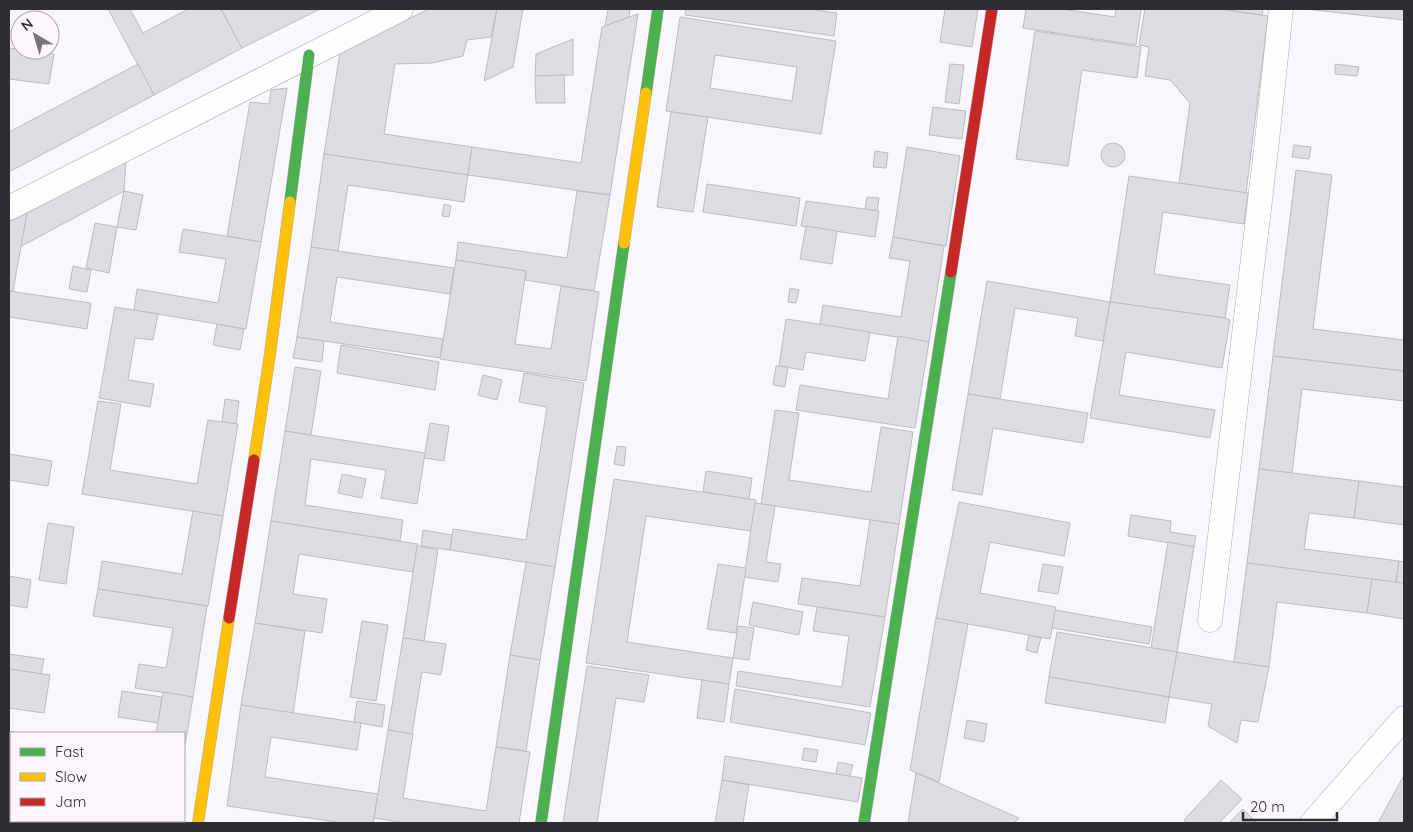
<svg xmlns="http://www.w3.org/2000/svg" width="1413" height="832" font-family="Quicksand,sans-serif">
  <rect width="100%" height="100%" fill="#faf7fc"/>
  <g fill="#dedde2" stroke="#bdbcc1" fill-rule="evenodd">
    <path d="M108 9H130L143 33 188 9H221L242 48 154 95Z"/>
    <path d="M221 9H320L242 48Z"/>
    <path d="M429 9H497L491 37 467 40 463 56 432 63 395 64 384 134 472 147 468 175 324 154 340 52Z"/>
    <path d="M497 9H523L513 67 484 81Z"/>
    <path d="M608 9H630L629 17 605 26Z"/>
    <path d="M686 9H808L837 13 834 36 685 15Z"/>
    <path d="M945 9H978L972 47 940 42Z"/>
    <path d="M1026 9H1062L1115 17 1116 9H1141L1136 45 1023 28Z"/>
    <path d="M1145 9H1219L1268 16 1246 193 1179 183 1190 103 1170 80 1145 76 1149 47 1139 45Z"/>
    <path d="M1221 9H1263L1262 15Z"/>
    <path d="M1305 9H1404V20Z"/>
    <path d="M638 14 610 195 468 175 472 147 581 163 602 27Z"/>
    <path d="M680 17 836 41 821 134 666 111ZM715 55 797 67 792 101 710 88Z"/>
    <path d="M1035 31 1141 47 1137 78 1082 70 1068 166 1016 159Z"/>
    <path d="M573 39V75L535 76 536 54Z"/>
    <path d="M9 48 54 54 49 84 9 79Z"/>
    <path d="M138 64 154 95 9 172V132Z"/>
    <path d="M950 64 964 65 959 104 945 102Z"/>
    <path d="M1335 64 1359 67 1357 76 1335 74Z"/>
    <path d="M564 75 565 103H536L535 76Z"/>
    <path d="M287 88 261 242 227 236 250 102 269 104 271 90Z"/>
    <path d="M933 107 966 111 962 139 929 135Z"/>
    <path d="M671 112 708 117 693 212 657 207Z"/>
    <circle cx="1113" cy="155" r="12"/>
    <path d="M1294 145 1311 147 1309 159 1292 157Z"/>
    <path d="M907 147 960 156 946 246 893 237Z"/>
    <path d="M875 151 888 153 886 168 873 167Z"/>
    <path d="M324 154 468 175 464 202 348 185 338 251 311 247Z"/>
    <path d="M126 159 124 191 20 247 27 213Z"/>
    <path d="M1296 170 1332 175 1313 329 1404 340V371L1273 356Z"/>
    <path d="M1129 176 1248 193 1244 224 1163 212 1154 274 1230 285 1225 318 1110 302Z"/>
    <path d="M707 184 800 198 796 226 703 212Z"/>
    <path d="M124 191 143 195 136 230 117 227Z"/>
    <path d="M577 191 610 195 594 291 525 280 526 271 456 260 458 242 567 258Z"/>
    <path d="M867 197 879 198 877 211 865 209Z"/>
    <path d="M806 201 879 211 875 237 801 226Z"/>
    <path d="M444 204 451 206 449 217 442 216Z"/>
    <path d="M27 213 13 291H9V222Z"/>
    <path d="M95 223 117 227 109 273 86 268Z"/>
    <path d="M806 226 837 231 832 264 800 259Z"/>
    <path d="M183 229 261 242 246 329 134 310 137 289 218 303 226 259 179 252Z"/>
    <path d="M893 237 944 246 929 342 820 325 823 305 901 317 910 261 889 258Z"/>
    <path d="M311 247 454 268 450 294 337 277 330 322 443 339 440 358 297 337Z"/>
    <path d="M456 260 526 271 515 344 551 349 561 286 599 292 586 381 440 359Z"/>
    <path d="M73 266 91 270 87 292 69 289Z"/>
    <path d="M987 281 1110 302 1103 341 1075 336 1078 318 1015 308 1000 399 968 394Z"/>
    <path d="M790 288 799 290 796 303 788 302Z"/>
    <path d="M9 291 91 303 87 329 9 317Z"/>
    <path d="M1110 302 1225 318 1230 320 1222 368 1126 352 1119 395 1215 410 1210 438 1090 418Z"/>
    <path d="M115 307 158 314 153 340 135 338 128 380 154 384 150 407 99 398Z"/>
    <path d="M786 319 870 332 865 361 806 352 803 370 779 366Z"/>
    <path d="M217 324 244 329 240 350 213 345Z"/>
    <path d="M898 336 929 342 915 428 796 410 800 385 888 399Z"/>
    <path d="M297 337 324 341 322 362 293 358Z"/>
    <path d="M341 345 439 362 435 390 337 373Z"/>
    <path d="M1273 356 1404 371V401L1302 389 1292 473 1259 469Z"/>
    <path d="M776 366 788 367 785 387 773 385Z"/>
    <path d="M295 367 321 371 311 435 285 431Z"/>
    <path d="M524 373 584 383 555 567 450 550 453 529 526 540 547 407 519 402Z"/>
    <path d="M483 375 502 380 497 400 478 395Z"/>
    <path d="M968 394 1088 413 1083 443 993 428 982 495 952 490Z"/>
    <path d="M225 399 239 401 236 424 222 422Z"/>
    <path d="M98 401 121 404 110 470 197 484 208 420 238 424 223 516 82 494Z"/>
    <path d="M775 410 799 413 789 480 871 492 881 427 913 432 899 524 761 504Z"/>
    <path d="M430 423 449 426 444 461 424 458Z"/>
    <path d="M285 431 425 453 417 504 381 498 386 470 311 459 305 505 403 520 400 541 271 521Z"/>
    <path d="M617 446 626 447 624 466 614 464Z"/>
    <path d="M9 454 52 461 48 486 9 480Z"/>
    <path d="M1259 469 1359 481 1354 518 1309 513 1304 549 1399 561 1396 583 1247 563Z"/>
    <path d="M706 471 752 478 749 499 703 492Z"/>
    <path d="M342 474 366 479 362 498 338 493Z"/>
    <path d="M614 479 756 500 751 531 646 516 627 642 733 658 729 684 586 663Z"/>
    <path d="M1359 481 1404 487V525L1354 518Z"/>
    <path d="M959 502 1070 523 1064 556 990 542 980 593 1056 607 1050 639 936 618Z"/>
    <path d="M755 503 775 506 766 562 781 564 778 582 744 577Z"/>
    <path d="M193 511 223 516 208 606 98 589 102 561 182 574Z"/>
    <path d="M1131 515 1171 521 1170 532 1196 536 1194 547 1128 536Z"/>
    <path d="M870 520 899 524 885 617 798 604 802 578 860 586Z"/>
    <path d="M271 521 418 544 413 572 299 554 293 594 327 599 322 633 255 623Z"/>
    <path d="M48 523 74 527 66 584 39 580Z"/>
    <path d="M423 530 452 535 450 550 421 546Z"/>
    <path d="M1168 542 1194 547 1177 652 1151 648Z"/>
    <path d="M417 546 438 550 424 641 403 638Z"/>
    <path d="M1399 561 1404 562V584L1396 583Z"/>
    <path d="M526 562 555 567 540 660 510 655Z"/>
    <path d="M1247 563 1372 579 1367 613 1277 602 1269 667 1234 662Z"/>
    <path d="M718 564 746 568 736 633 707 629Z"/>
    <path d="M1043 564 1063 567 1058 594 1038 591Z"/>
    <path d="M9 576 31 580 27 608 9 605Z"/>
    <path d="M1372 579 1404 583V619L1367 613Z"/>
    <path d="M98 589 207 606 193 697 135 688 139 664 166 668 173 628 93 616Z"/>
    <path d="M753 602 803 612 799 635 749 625Z"/>
    <path d="M817 607 885 617 870 707 736 686 738 671 842 687 849 636 813 631Z"/>
    <path d="M1055 610 1152 627 1149 644 1052 628Z"/>
    <path d="M936 618 968 624 939 782 910 770Z"/>
    <path d="M362 621 388 625 376 701 350 697Z"/>
    <path d="M255 623 305 631 293 714 241 705Z"/>
    <path d="M738 626 754 628 749 660 733 658Z"/>
    <path d="M1057 632 1177 652 1169 697 1049 677Z"/>
    <path d="M1029 635 1041 638 1037 653 1026 650Z"/>
    <path d="M403 638 446 644 441 675 422 672 412 734 388 730Z"/>
    <path d="M1177 652 1234 662 1269 667 1258 722 1241 720 1237 743 1208 726 1212 704 1169 697Z"/>
    <path d="M9 654 44 659 41 674 9 669Z"/>
    <path d="M510 655 540 660 526 751 496 747Z"/>
    <path d="M587 666 649 675 644 702 616 698 597 823H563Z"/>
    <path d="M9 669 50 675 44 713 9 708Z"/>
    <path d="M1049 677 1169 697 1165 723 1045 703Z"/>
    <path d="M702 680 729 684 724 722 697 718Z"/>
    <path d="M735 689 871 713 865 745 730 722Z"/>
    <path d="M122 691 162 697 158 723 118 717Z"/>
    <path d="M163 692 193 697 184 751V733H156Z"/>
    <path d="M357 701 385 705 382 727 354 722Z"/>
    <path d="M241 705 361 723 357 750 271 737 265 777 378 794 373 823H343L227 806Z"/>
    <path d="M967 720 987 724 984 742 964 738Z"/>
    <path d="M388 730 413 734 403 798 486 811 496 747 530 752 519 823H406L374 818Z"/>
    <path d="M9 731 20 733H11V763H9Z"/>
    <path d="M804 748 818 750 816 762 802 760Z"/>
    <path d="M725 756 862 778 858 802 722 780Z"/>
    <path d="M838 762 853 765 850 776 836 774Z"/>
    <rect x="9" y="763" width="2" height="26"/>
    <path d="M916 773 1019 818 1014 823H908Z"/>
    <path d="M1404 775V823H1378Z"/>
    <path d="M722 780 749 785 743 823H715Z"/>
    <path d="M1221 780 1242 799 1219 823H1187L1184 820Z"/>
    <path d="M1243 809 1257 823H1229Z"/>
    <rect x="142" y="821" width="30" height="2"/>
  </g>
  <g fill="none" stroke-linecap="round" stroke-linejoin="round">
    <defs>
      <g id="street">
        <path d="M9 208 401 9"/>
        <path d="M1210 620 1266 150 1281 9"/>
        <path d="M1312 823 1404 718"/>
      </g>
      <g id="fast">
        <path d="M646 93 658 9"/>
        <path d="M290 202 309 55"/>
        <path d="M541 823 624 243"/>
        <path d="M864 823 951 272"/>
      </g>
      <g id="slow">
        <path d="M624 243 646 93"/>
        <path d="M254 460 270 354 290 202"/>
        <path d="M198 823 229 618"/>
      </g>
      <g id="jam">
        <path d="M951 272 992 9"/>
        <path d="M229 618 254 460"/>
      </g>
    </defs>
    <use href="#street" stroke="#aeabb0" stroke-width="25"/>
    <use href="#fast" stroke="#aeabb0" stroke-width="12"/>
    <use href="#slow" stroke="#aeabb0" stroke-width="12"/>
    <use href="#jam" stroke="#aeabb0" stroke-width="12"/>
    <use href="#street" stroke="#fefeff" stroke-width="24"/>
    <use href="#fast" stroke="#4caf50" stroke-width="11"/>
    <use href="#slow" stroke="#ffc107" stroke-width="11"/>
    <use href="#jam" stroke="#c62828" stroke-width="11"/>
  </g>
  <rect width="1413" height="832" fill="none" stroke="#2f2d32" stroke-width="20"/>
  <rect x="10" y="732" width="175" height="90" fill="#faf5fe" stroke="#a9a5ac"/>
  <rect x="20" y="748" width="25" height="8" fill="#4caf50" stroke="#a9a5ac"/>
  <text x="55" y="757" font-size="15" fill="#2f2d32">Fast</text>
  <rect x="20" y="773" width="25" height="8" fill="#ffc107" stroke="#a9a5ac"/>
  <text x="55" y="782" font-size="15" fill="#2f2d32">Slow</text>
  <rect x="20" y="798" width="25" height="8" fill="#c62828" stroke="#a9a5ac"/>
  <text x="55" y="807" font-size="15" fill="#2f2d32">Jam</text>
  <g transform="translate(35 35) rotate(322)"><circle r="24" fill="#faf5fe" stroke="#a9a5ac"/>
  <path d="M0-4L9 19L0 12L-9 19Z" fill="#767479"/>
  <text y="-8" font-size="14" font-weight="bold" text-anchor="middle" fill="#2f2d32">N</text>
  </g>
  <path d="M1243 812v8h94v-8" fill="none" stroke="#2f2d32" stroke-width="2.5"/>
  <text x="1250" y="812" font-size="15" fill="#2f2d32" stroke="#faf5fe" stroke-width="4" paint-order="stroke">20 m</text>
</svg>
